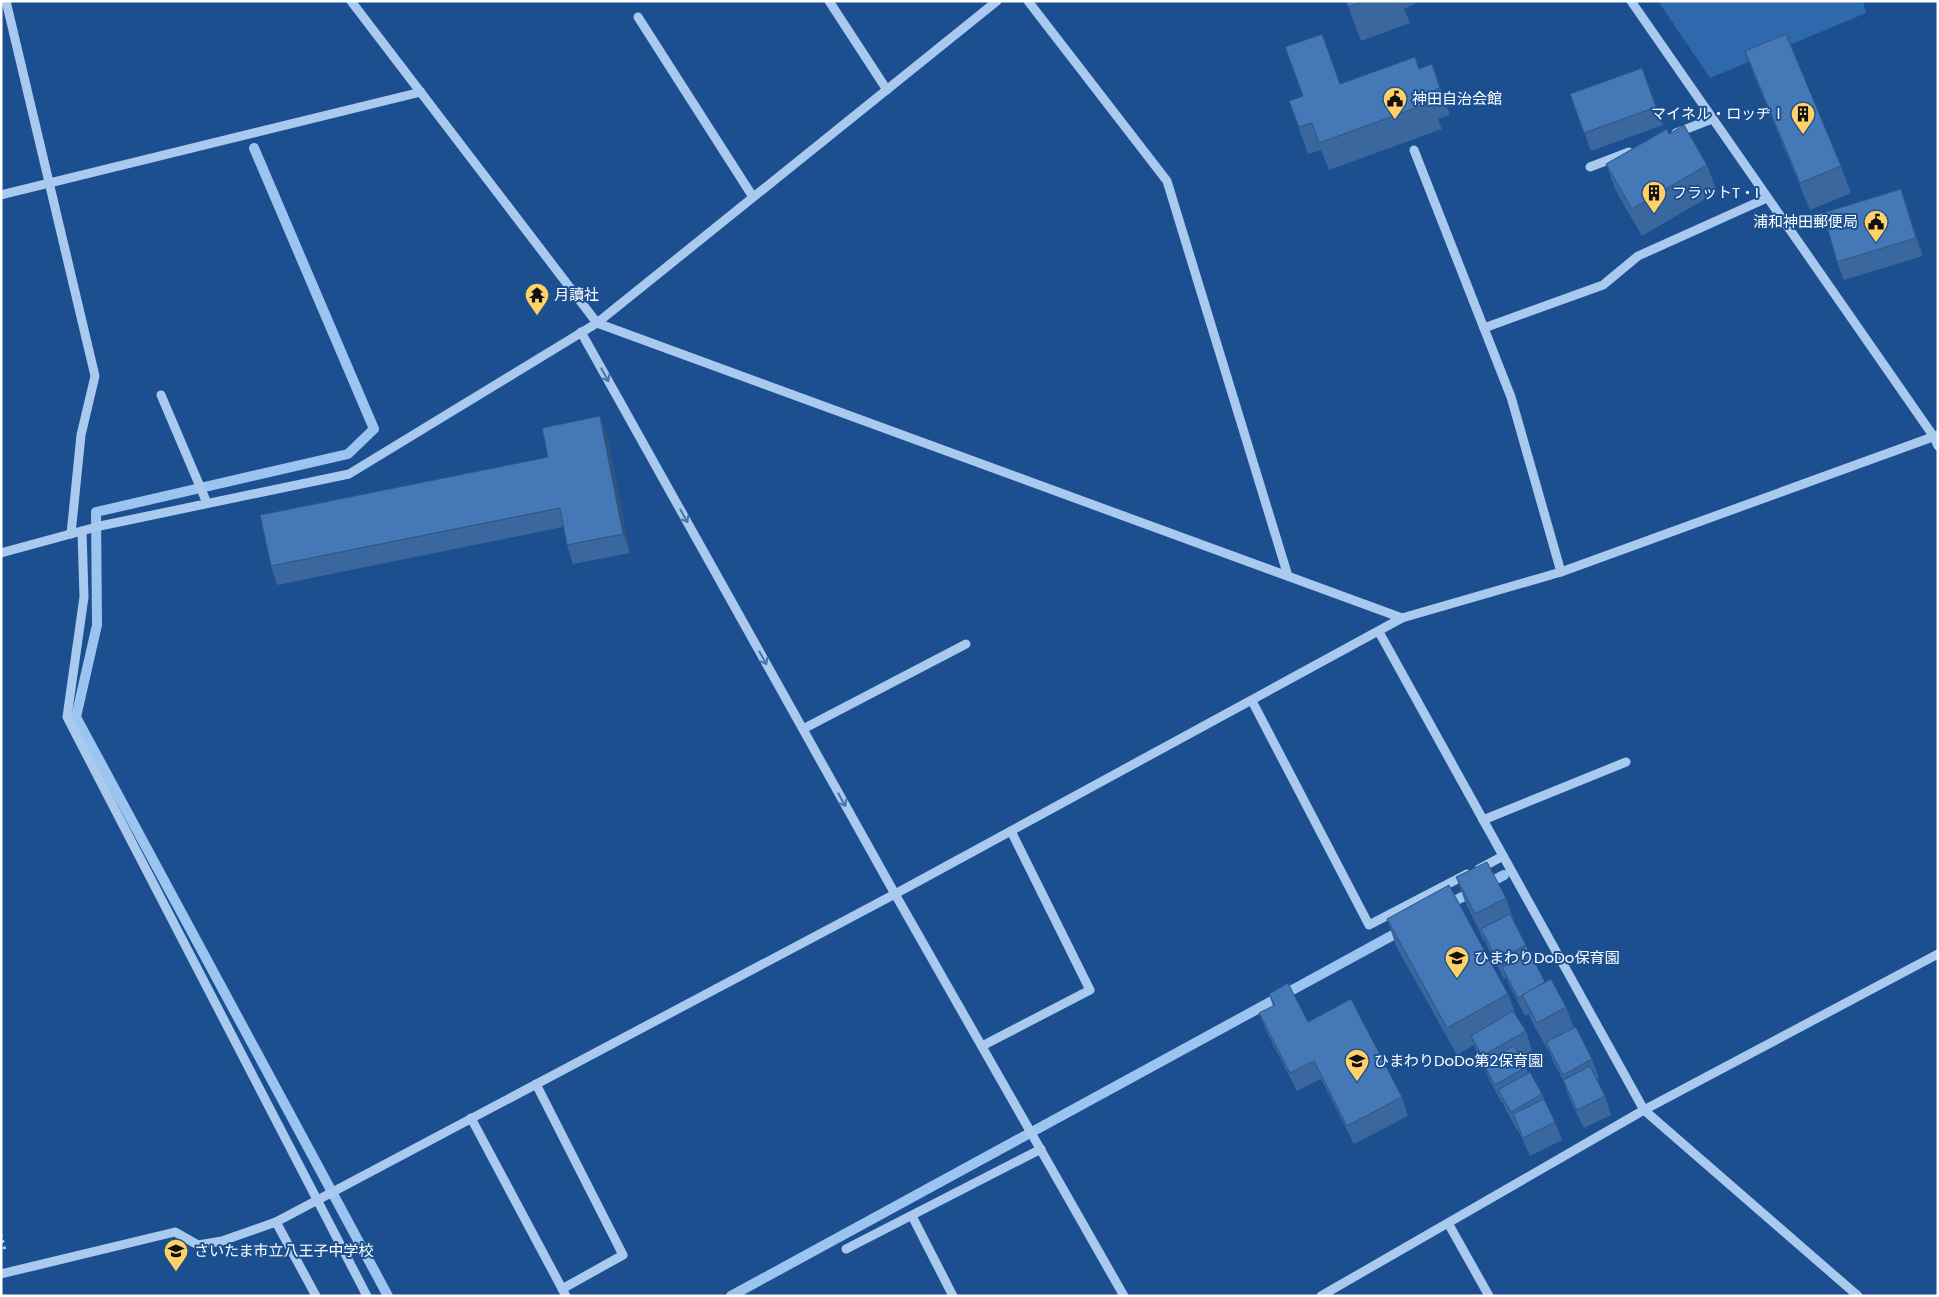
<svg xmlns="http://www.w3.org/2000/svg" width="1939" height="1297" font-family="Poppins,'Noto Sans JP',sans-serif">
  <rect width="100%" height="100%" fill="#1b4f8f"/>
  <path fill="#2e69ad" d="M1658 1H1863L1866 13 1710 78Z"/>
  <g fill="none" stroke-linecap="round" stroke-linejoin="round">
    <g stroke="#9cc4f0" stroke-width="10">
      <path d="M254 148 374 429 348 454 96 512 97 625 76 717 388 1296"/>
      <path d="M1445 906 1504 875"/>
      <path d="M731 1296 1404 929"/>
    </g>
    <path stroke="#a9c9ee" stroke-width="3" stroke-dasharray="2.5 4" stroke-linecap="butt" d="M1 1234 5 1250"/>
    <g stroke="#a9c9ee" stroke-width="9">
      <path d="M6 1 95 376 81 435 71 534"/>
      <path d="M351 1 597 323 1402 618"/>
      <path d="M829 1 887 90"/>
      <path d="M1028 1 1167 181 1288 576"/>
      <path d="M1631 1 1934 437 1938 446"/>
      <path d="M638 17 753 197"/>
      <path d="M1676 133 1712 119"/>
      <path d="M1414 150 1511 397 1561 572"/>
      <path d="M1590 167 1629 152"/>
      <path d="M1 195 421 92"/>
      <path d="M1484 328 1603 285 1638 256 1767 198"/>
      <path d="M581 332 895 894 1124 1296"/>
      <path d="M161 395 207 503"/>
      <path d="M82 531 84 597 67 717 367 1296"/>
      <path d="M1 553 100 526 349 474 597 323 997 1"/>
      <path d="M1379 632 1644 1110 1858 1296"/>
      <path d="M1252 701 1369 925 1467 874"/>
      <path d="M803 729 966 644"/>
      <path d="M1483 820 1626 762"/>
      <path d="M1479 869 1503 856"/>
      <path d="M982 1046 1090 990 1011 831"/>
      <path d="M536 1084 623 1255 562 1289"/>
      <path d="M471 1118 566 1296"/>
      <path d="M912 1216 953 1296"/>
      <path d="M276 1222 316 1296"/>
      <path d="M1448 1223 1489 1296"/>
      <path d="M846 1249 1041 1149"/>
      <path d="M1 1274 175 1232 198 1245 222 1241 276 1222 895 894 1402 618 1561 572 1938 435"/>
      <path d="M1321 1296 1644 1110 1938 954"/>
    </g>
  </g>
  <g fill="#3a679d">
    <path d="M1346 1H1414L1415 4 1404 9 1410 23 1361 41Z"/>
    <path d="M1745 51 1841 166 1851 193 1810 210 1755 78Z"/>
    <path d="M1432 64 1450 115 1438 119 1442 129 1329 170 1321 150 1308 154 1289 101 1340 84 1419 69Z"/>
    <path d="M1642 68 1663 125 1591 151 1570 94Z"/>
    <path d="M1669 134 1707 165 1717 192 1642 236 1616 191 1606 164Z"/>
    <path d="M1901 189 1908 208 1923 256 1844 280 1837 262Z"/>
    <path d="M607 435 630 553 573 564 567 545 563 527 277 585 271 566Z"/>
    <path d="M1456 877 1506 898 1515 924 1526 945 1529 953 1545 982 1566 1007 1574 1028 1592 1059 1599 1078 1596 1079 1605 1096 1611 1115 1584 1128 1569 1098 1563 1080 1553 1061 1548 1049H1547L1532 1022 1529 1014 1525 1016 1509 985 1506 977 1504 979 1488 948 1485 941H1484L1466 904Z"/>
    <path d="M1387 919 1508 994 1517 1017 1526 1031 1532 1050 1520 1057 1526 1067 1528 1073 1542 1094 1555 1122 1562 1140 1530 1156 1518 1130H1517L1505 1108 1503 1102 1502 1103 1490 1081 1485 1068 1478 1055 1474 1045 1457 1055 1396 946Z"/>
    <path d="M1269 994 1308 1022 1402 1097 1408 1116 1354 1144 1321 1079 1297 1091 1266 1031 1259 1013 1273 1006Z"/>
  </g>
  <g fill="#305480">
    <path d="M1901 189 1908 208 1923 256 1916 238Z"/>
    <path d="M600 416 607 435 630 553 623 534Z"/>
  </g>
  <g fill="#4478b7" stroke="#305480">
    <path d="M1346 1H1363L1348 7Z"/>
    <path d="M1322 34 1340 84 1415 57 1419 69 1432 64 1440 88 1429 92 1432 102 1319 143 1312 123 1299 127 1289 101 1303 96 1285 47Z"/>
    <path d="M1786 34 1841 166 1800 183 1745 51Z"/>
    <path d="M1642 68 1656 107 1584 133 1570 94Z"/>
    <path d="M1684 125 1707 165 1632 209 1606 164 1667 129 1669 134Z"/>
    <path d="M1901 189 1916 238 1837 262 1823 213Z"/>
    <path d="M600 416 623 534 567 545 560 508 271 566 260 515 548 457 542 428Z"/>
    <path d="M1487 862 1506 898 1475 914 1456 877Z"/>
    <path d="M1449 885 1508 994 1447 1028 1387 919Z"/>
    <path d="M1510 914 1526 945 1497 960 1481 929Z"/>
    <path d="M1530 953 1545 982 1518 998 1502 967Z"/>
    <path d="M1551 979 1566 1007 1537 1023 1522 995Z"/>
    <path d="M1288 983 1308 1022 1351 999 1402 1097 1347 1126 1314 1061 1290 1073 1259 1013 1275 1005 1269 994Z"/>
    <path d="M1513 1011 1526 1031 1482 1056 1471 1036Z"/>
    <path d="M1576 1027 1592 1059 1563 1075 1546 1042Z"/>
    <path d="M1514 1046 1526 1067 1495 1085 1483 1063Z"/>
    <path d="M1590 1066 1605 1096 1577 1110 1563 1080Z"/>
    <path d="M1530 1072 1542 1094 1511 1112 1498 1090Z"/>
    <path d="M1544 1099 1555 1122 1523 1138 1513 1114Z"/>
  </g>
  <defs><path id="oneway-shaft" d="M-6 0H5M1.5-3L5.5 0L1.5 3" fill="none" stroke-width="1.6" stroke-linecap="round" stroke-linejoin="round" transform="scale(1.25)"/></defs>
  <g stroke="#4674ac">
    <use href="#oneway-shaft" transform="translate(605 375) rotate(61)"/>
    <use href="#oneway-shaft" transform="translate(684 516) rotate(61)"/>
    <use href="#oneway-shaft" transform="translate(763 658) rotate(61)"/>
    <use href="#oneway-shaft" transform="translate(842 800) rotate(61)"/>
  </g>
  <defs>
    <symbol id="civic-pin" viewBox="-11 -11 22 30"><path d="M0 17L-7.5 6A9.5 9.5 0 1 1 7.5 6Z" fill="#ffd166" stroke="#1b4f8f"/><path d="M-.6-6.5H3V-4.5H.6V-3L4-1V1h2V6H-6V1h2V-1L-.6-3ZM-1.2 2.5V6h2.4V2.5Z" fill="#111"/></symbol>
    <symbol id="building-pin" viewBox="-11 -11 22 30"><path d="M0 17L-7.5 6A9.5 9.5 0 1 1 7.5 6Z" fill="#ffd166" stroke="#1b4f8f"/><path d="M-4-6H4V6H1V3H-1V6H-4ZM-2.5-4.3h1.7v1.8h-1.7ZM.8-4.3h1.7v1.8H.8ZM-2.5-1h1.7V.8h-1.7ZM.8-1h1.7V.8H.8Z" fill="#111"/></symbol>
    <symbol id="temple-pin" viewBox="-11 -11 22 30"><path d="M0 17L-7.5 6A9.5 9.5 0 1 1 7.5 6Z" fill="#ffd166" stroke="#1b4f8f"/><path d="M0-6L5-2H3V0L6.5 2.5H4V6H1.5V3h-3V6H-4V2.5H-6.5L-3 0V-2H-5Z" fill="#111"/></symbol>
    <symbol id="school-pin" viewBox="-11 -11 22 30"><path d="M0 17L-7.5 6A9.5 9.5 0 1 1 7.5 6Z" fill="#ffd166" stroke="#1b4f8f"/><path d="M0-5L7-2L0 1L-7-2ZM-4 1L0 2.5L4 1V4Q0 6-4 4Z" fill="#111"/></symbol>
  </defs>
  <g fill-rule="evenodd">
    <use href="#civic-pin" x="1381" y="85" width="28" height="38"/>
    <use href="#building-pin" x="1789" y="100" width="28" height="38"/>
    <use href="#building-pin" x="1640" y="179" width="28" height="38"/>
    <use href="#civic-pin" x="1862" y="208" width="28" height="38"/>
    <use href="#temple-pin" x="523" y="281" width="28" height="38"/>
    <use href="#school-pin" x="1443" y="944" width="28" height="38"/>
    <use href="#school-pin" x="1343" y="1047" width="28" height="38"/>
    <use href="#school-pin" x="162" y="1237" width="28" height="38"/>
  </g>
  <g text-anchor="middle" stroke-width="4" stroke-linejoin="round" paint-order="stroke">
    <g font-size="15" fill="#fff" stroke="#1b4f8f" text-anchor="start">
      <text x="1412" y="104">神田自治会館</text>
      <text x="1786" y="119" text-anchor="end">マイネル・ロッヂⅠ</text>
      <text x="1672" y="198">フラットT・I</text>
      <text x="1858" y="227" text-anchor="end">浦和神田郵便局</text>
      <text x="554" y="300">月讀社</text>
      <text x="1474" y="963">ひまわりDoDo保育園</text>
      <text x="1374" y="1066">ひまわりDoDo第2保育園</text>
      <text x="194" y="1256">さいたま市立八王子中学校</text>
    </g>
  </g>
  <rect width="1939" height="1297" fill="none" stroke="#ffffff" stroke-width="5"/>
</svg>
